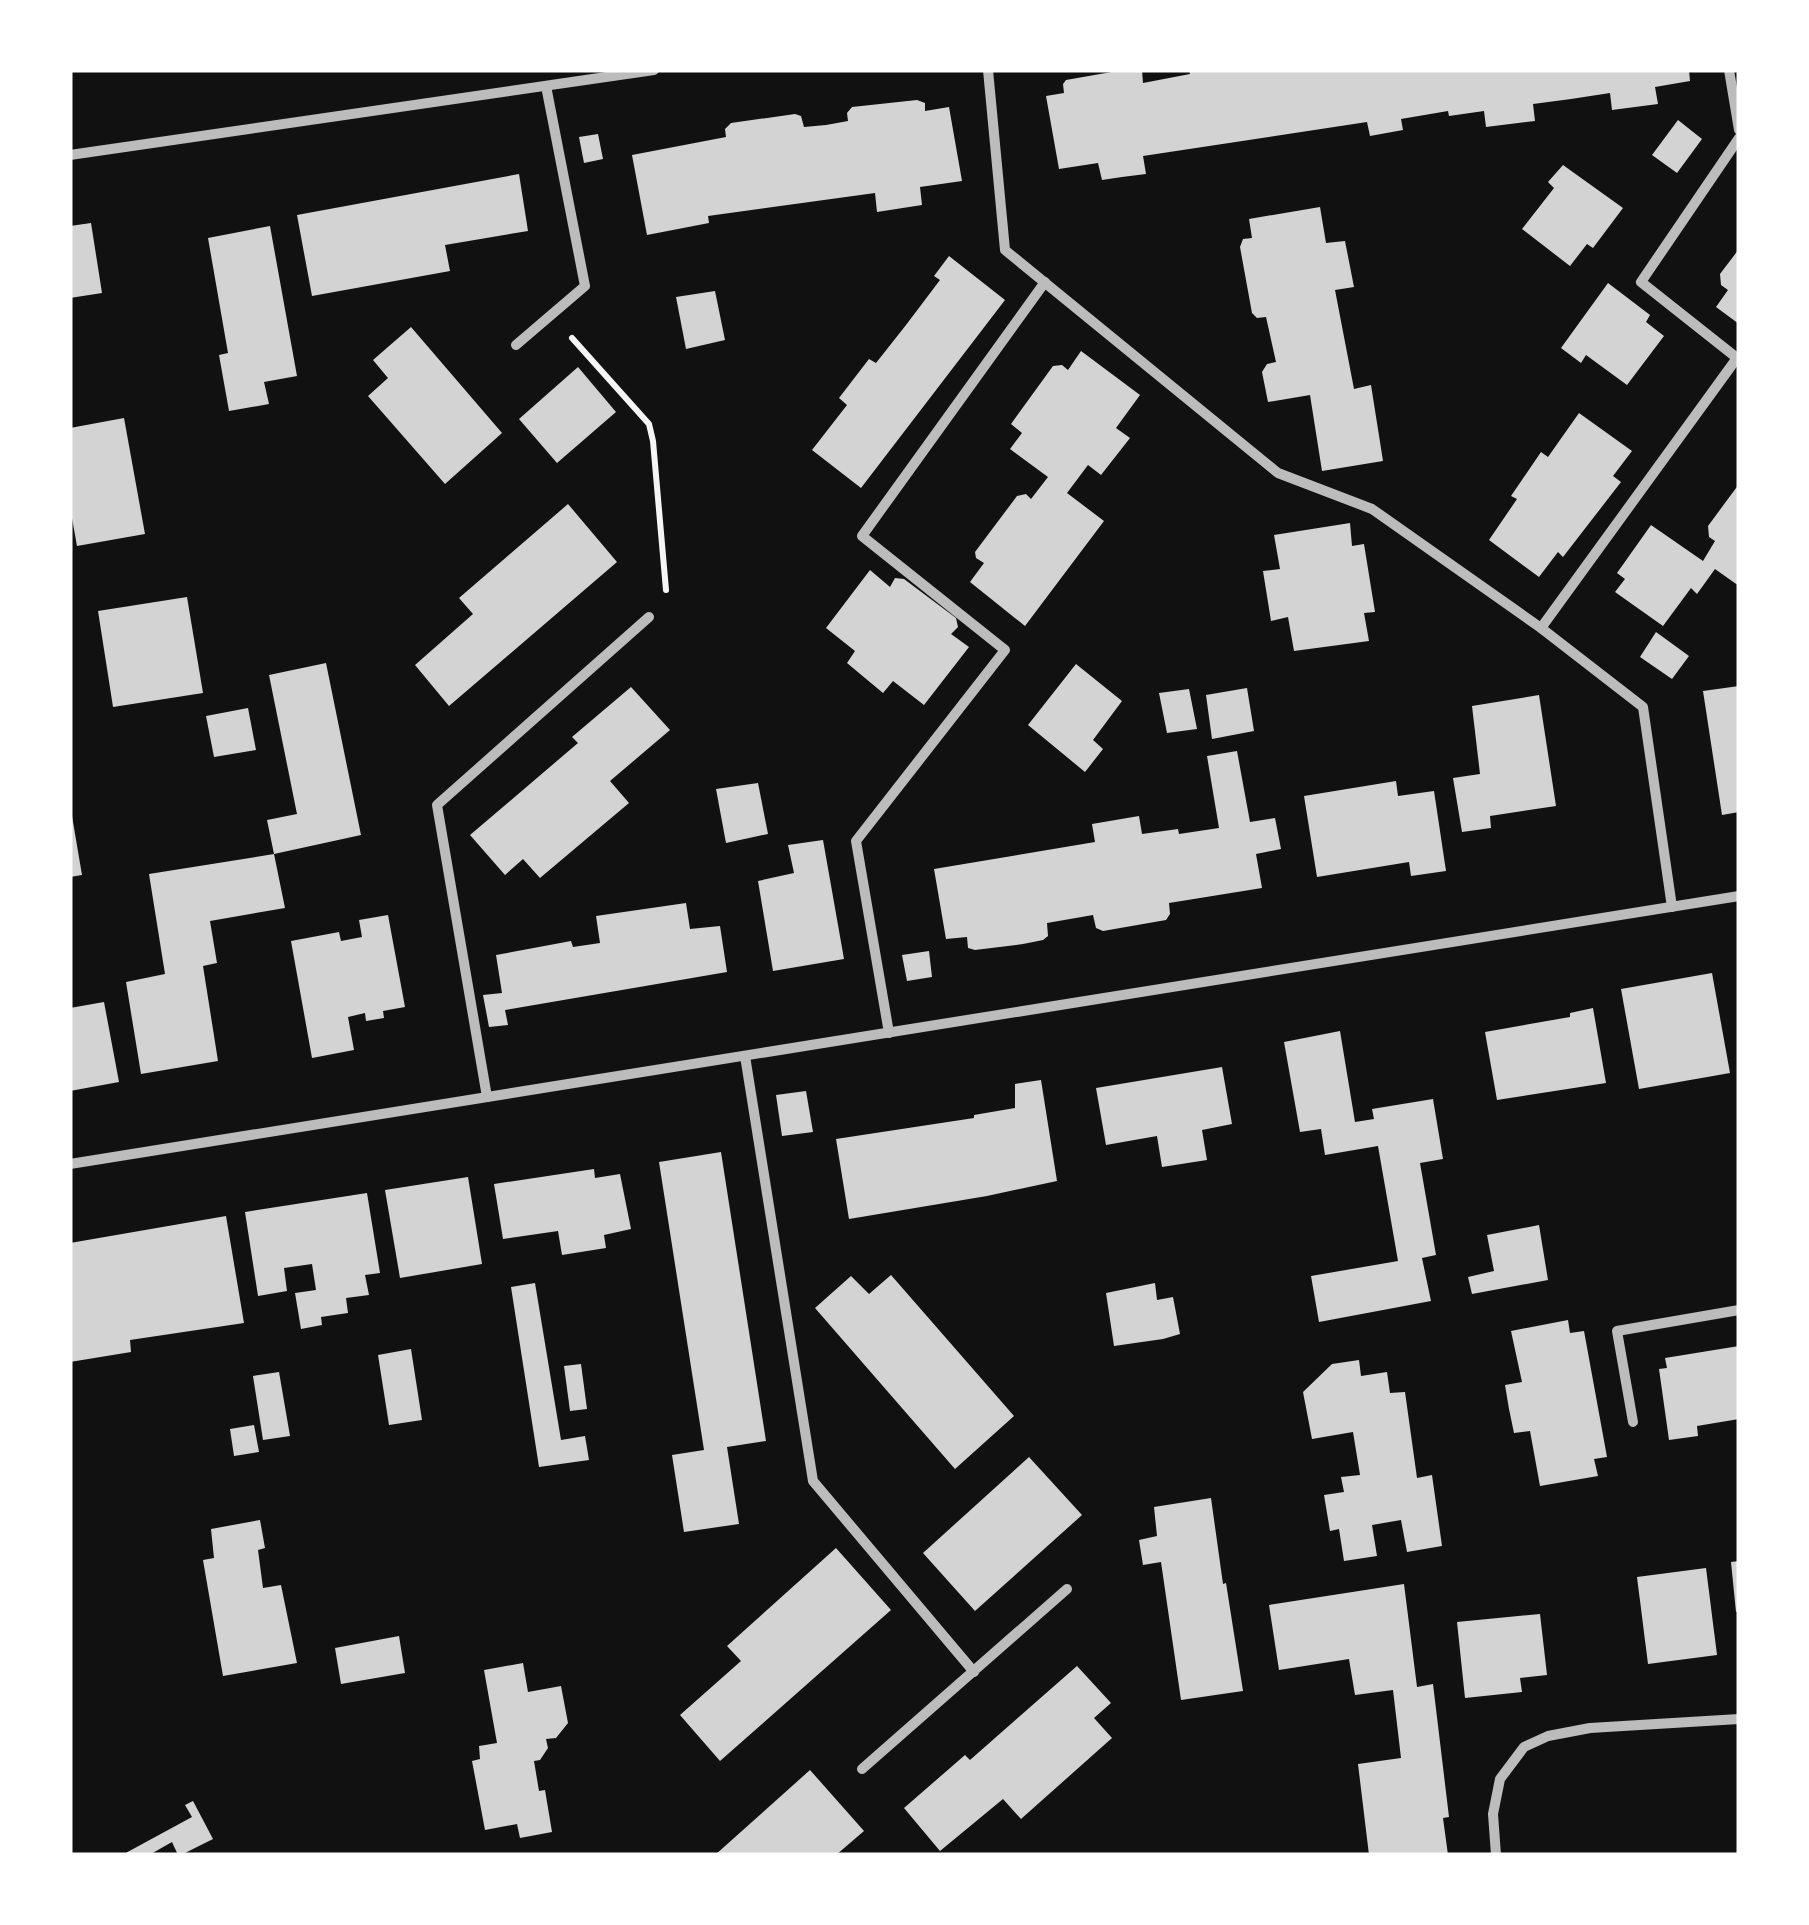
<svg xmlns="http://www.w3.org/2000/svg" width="1809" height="1925" font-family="Inter,sans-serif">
  <rect width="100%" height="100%" fill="#111"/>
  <g fill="#d3d3d3">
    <path d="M1123 70H1142L1143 83 1190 74 1189 70H1689L1690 81 1655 87 1658 104 1612 110 1610 93 1571 99 1533 104 1535 121 1486 127 1484 111 1449 116 1448 111 1401 119 1403 130 1370 136 1367 122 1143 156 1146 174 1122 177 1102 180 1098 163 1059 169 1046 96 1064 93 1063 84 1066 80Z"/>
    <path d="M917 100 925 103V111L949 107 962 181 920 187 922 205 877 212 875 193 708 216 709 223 647 235 632 155 726 137 725 129 731 123 795 114 801 116 804 127 826 125 848 121 847 113 852 107Z"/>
    <path d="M1678 120 1702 139 1677 173 1652 155Z"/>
    <path d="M598 134 603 159 584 163 579 137Z"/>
    <path d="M1563 165 1623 208 1593 248 1587 244 1570 266 1522 229 1554 188 1548 182Z"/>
    <path d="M519 174 528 231 445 245 450 271 312 296 297 215Z"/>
    <path d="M1320 207 1326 243 1345 241 1354 287 1335 290 1354 389 1371 385 1383 461 1322 471 1310 395 1268 402 1262 372 1267 364 1276 362 1266 317 1257 318 1252 313 1240 247 1243 239 1252 238 1249 219Z"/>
    <path d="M91 223 102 293 70 298V226Z"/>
    <path d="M270 226 297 376 264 382 269 404 229 411 219 355 228 353 208 238Z"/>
    <path d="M1739 249V324L1716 307 1728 290 1721 285 1720 274Z"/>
    <path d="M949 256 1005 300 861 488 812 450 847 405 839 398 869 359 876 363 906 325 940 280 934 276Z"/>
    <path d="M1608 283 1650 315 1646 322 1664 336 1627 385 1586 355 1581 363 1561 348Z"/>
    <path d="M715 291 725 340 686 349 676 297Z"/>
    <path d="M411 327 502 433 445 484 368 396 388 378 373 360Z"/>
    <path d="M1081 351 1140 395 1116 428 1130 438 1101 475 1088 465 1067 493 1104 521 1025 626 970 582 984 563 976 558 975 552 1017 496 1026 494 1031 499 1048 477 1010 449 1022 433 1011 424 1053 366 1062 365 1068 370Z"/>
    <path d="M578 367 616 412 557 463 519 419Z"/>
    <path d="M1579 413 1632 451 1613 476 1621 482 1563 557 1558 552 1539 577 1489 540 1517 499 1511 496 1541 452 1548 457Z"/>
    <path d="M124 418 145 534 77 546 70 507V428Z"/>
    <path d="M1739 484V586L1715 569 1697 594 1691 588 1663 626 1615 592 1625 579 1617 573 1651 525 1703 561 1715 541 1709 537 1708 526Z"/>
    <path d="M568 504 617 562 449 706 415 665 473 614 459 598Z"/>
    <path d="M1350 523 1352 546 1364 544 1375 612 1364 613 1369 641 1294 651 1288 617 1271 621 1263 571 1280 569 1274 535Z"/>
    <path d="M870 570 890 587 895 578 904 579 956 618 958 627 951 634 969 647 924 705 893 681 883 693 847 663 855 651 826 628Z"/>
    <path d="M187 597 203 693 113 707 98 611Z"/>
    <path d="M1656 632 1689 656 1672 679 1640 657Z"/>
    <path d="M326 663 361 835 274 854 267 820 297 814 269 675Z"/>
    <path d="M1076 664 1122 701 1093 740 1103 749 1085 772 1028 725Z"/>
    <path d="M1739 686V812L1722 815 1703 691Z"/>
    <path d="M631 687 670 730 610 781 629 803 540 878 523 859 505 875 470 835 578 743 572 737Z"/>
    <path d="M1247 688 1254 731 1212 739 1206 695Z"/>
    <path d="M1189 689 1197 729 1167 733 1159 693Z"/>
    <path d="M1539 695 1556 806 1490 816 1491 828 1462 832 1453 778 1480 774 1472 706Z"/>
    <path d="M248 708 256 750 214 757 206 716Z"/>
    <path d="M1237 751 1250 822 1275 818 1281 849 1256 854 1262 888 1169 903 1170 914 1166 920 1103 931 1096 928 1093 915 1047 923 1048 936 1043 940 1023 944 975 950 968 948 967 937 946 939 934 869 1095 842 1092 824 1139 816 1142 834 1178 829 1179 834 1219 828 1207 756Z"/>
    <path d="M1396 781 1398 796 1434 791 1446 871 1411 876 1409 862 1317 877 1304 796Z"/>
    <path d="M758 783 768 834 726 843 716 789Z"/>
    <path d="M70 816H72L82 875 70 877Z"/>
    <path d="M823 840 844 959 773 971 758 881 794 873 788 845Z"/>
    <path d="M274 854 285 908 210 921 217 963 203 966 218 1061 141 1074 126 982 165 974 149 874Z"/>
    <path d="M686 903 690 929 720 926 727 972 505 1010 508 1025 489 1027 483 995 502 993 496 955 571 941 573 947 600 943 596 916Z"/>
    <path d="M388 915 405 1007 383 1011 384 1018 366 1021 365 1013 348 1017 354 1050 312 1058 291 941 339 932 341 941 362 937 359 920Z"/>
    <path d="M929 951 932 977 907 981 902 955Z"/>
    <path d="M1712 973 1730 1073 1639 1089 1621 989Z"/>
    <path d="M104 1002 119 1082 70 1091V1008Z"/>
    <path d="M1593 1008 1606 1083 1497 1100 1485 1032 1570 1017V1013Z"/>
    <path d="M1340 1031 1355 1122 1374 1119 1372 1109 1433 1099 1443 1159 1420 1163 1436 1255 1422 1258 1431 1301 1319 1322 1311 1276 1398 1261 1378 1146 1325 1155 1321 1129 1300 1132 1284 1042Z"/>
    <path d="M1222 1067 1232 1124 1202 1130 1207 1160 1162 1167 1157 1136 1106 1145 1096 1088Z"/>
    <path d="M1041 1080 1057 1181 987 1196 849 1219 836 1139 974 1118V1115L1015 1108V1084Z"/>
    <path d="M806 1091 813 1132 782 1136 776 1095Z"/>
    <path d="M721 1152 766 1441 727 1447 739 1524 684 1532 672 1455 704 1450 659 1162Z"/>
    <path d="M594 1169 595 1178 620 1174 631 1229 604 1235 606 1248 562 1255 558 1231 503 1239 494 1184Z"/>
    <path d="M468 1177 482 1264 400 1278 385 1190Z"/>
    <path d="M367 1193 380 1273 365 1275 369 1295 346 1298 348 1313 321 1317 322 1325 301 1329 295 1293 316 1290 312 1264 284 1268 287 1291 258 1296 245 1212Z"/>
    <path d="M226 1216 244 1323 130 1340 131 1352 70 1362V1243Z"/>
    <path d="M1539 1225 1548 1280 1472 1294 1468 1277 1494 1271 1487 1235Z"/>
    <path d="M891 1275 1014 1416 955 1469 815 1308 851 1276 869 1294Z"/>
    <path d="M535 1283 561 1440 585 1436 589 1460 539 1467 511 1287Z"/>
    <path d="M1155 1283 1157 1300 1173 1297 1180 1334 1163 1339 1114 1346 1106 1293Z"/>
    <path d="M1568 1320 1570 1333 1584 1331 1607 1457 1594 1459 1598 1476 1540 1486 1530 1431 1514 1433 1509 1409 1505 1385 1522 1382 1511 1331Z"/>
    <path d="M1739 1346V1419L1697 1426 1698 1436 1669 1440 1659 1369 1667 1368 1665 1358Z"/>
    <path d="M411 1349 422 1420 389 1425 378 1355Z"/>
    <path d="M1359 1360 1361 1376 1387 1372 1390 1393 1405 1392 1417 1478 1432 1475 1442 1546 1407 1552 1401 1520 1372 1525 1377 1556 1344 1561 1339 1529 1330 1531 1324 1495 1344 1492 1341 1477 1360 1475 1353 1432 1312 1439 1303 1392 1332 1364Z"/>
    <path d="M581 1364 587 1409 570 1411 564 1366Z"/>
    <path d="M279 1372 290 1436 263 1440 253 1376Z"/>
    <path d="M254 1425 259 1452 234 1456 230 1429Z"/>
    <path d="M1029 1457 1082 1515 975 1611 923 1553Z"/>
    <path d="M1211 1498 1223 1584 1226 1583 1243 1691 1181 1700 1161 1562 1143 1565 1139 1540 1157 1536 1154 1507Z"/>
    <path d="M260 1520 265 1548 258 1550 263 1588 281 1585 297 1663 223 1676 203 1560 214 1558 211 1529Z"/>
    <path d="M836 1548 891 1610 720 1761 680 1715 741 1661 727 1646Z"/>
    <path d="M1739 1561V1611L1736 1612 1731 1562Z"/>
    <path d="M1706 1568 1717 1655 1648 1664 1637 1577Z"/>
    <path d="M1404 1584 1417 1687 1433 1684 1449 1817 1443 1818 1448 1855H1369L1358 1764 1401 1758 1393 1690 1355 1695 1349 1659 1279 1670 1269 1605Z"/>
    <path d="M1540 1614 1547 1675 1520 1678 1522 1692 1465 1698 1457 1622Z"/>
    <path d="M399 1636 405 1673 341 1684 335 1648Z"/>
    <path d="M523 1663 528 1692 561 1686 568 1723 556 1738 546 1739 548 1748 540 1760 534 1761 539 1791 545 1790 552 1832 520 1838 517 1824 485 1830 472 1761 480 1759 479 1746 497 1743 484 1670Z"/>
    <path d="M1077 1666 1111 1703 1094 1718 1112 1738 1021 1819 1003 1799 940 1851 904 1808 965 1755 970 1760Z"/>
    <path d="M810 1770 864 1831 836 1855H715Z"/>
    <path d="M193 1801 213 1839 181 1855H178L172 1842 149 1855H122L192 1817 185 1805Z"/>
  </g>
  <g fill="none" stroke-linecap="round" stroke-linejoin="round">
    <path stroke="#f5f5f5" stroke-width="6" d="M572 338 649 424 653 441 666 590"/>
    <g stroke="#bcbcbc" stroke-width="10">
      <path d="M988 70 1005 250 1278 473 1372 509 1541 628 1643 707 1672 907"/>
      <path d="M1729 70 1739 130"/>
      <path d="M70 155 654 70"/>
      <path d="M516 345 585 286 546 86"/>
      <path d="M1541 628 1737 358 1641 282 1739 138"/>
      <path d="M889 1033 856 841 1005 650 862 536 1045 282"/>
      <path d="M745 1056 813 1481 974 1672"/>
      <path d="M487 1097 437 805 649 617"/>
      <path d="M70 1164 1739 896"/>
      <path d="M1633 1422 1617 1331 1739 1310"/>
      <path d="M862 1769 1067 1589"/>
      <path d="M1496 1855 1493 1814 1500 1779 1524 1747 1548 1736 1590 1728 1739 1719"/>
    </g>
  </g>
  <rect width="1809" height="1925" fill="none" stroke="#ffffff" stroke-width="145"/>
</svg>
